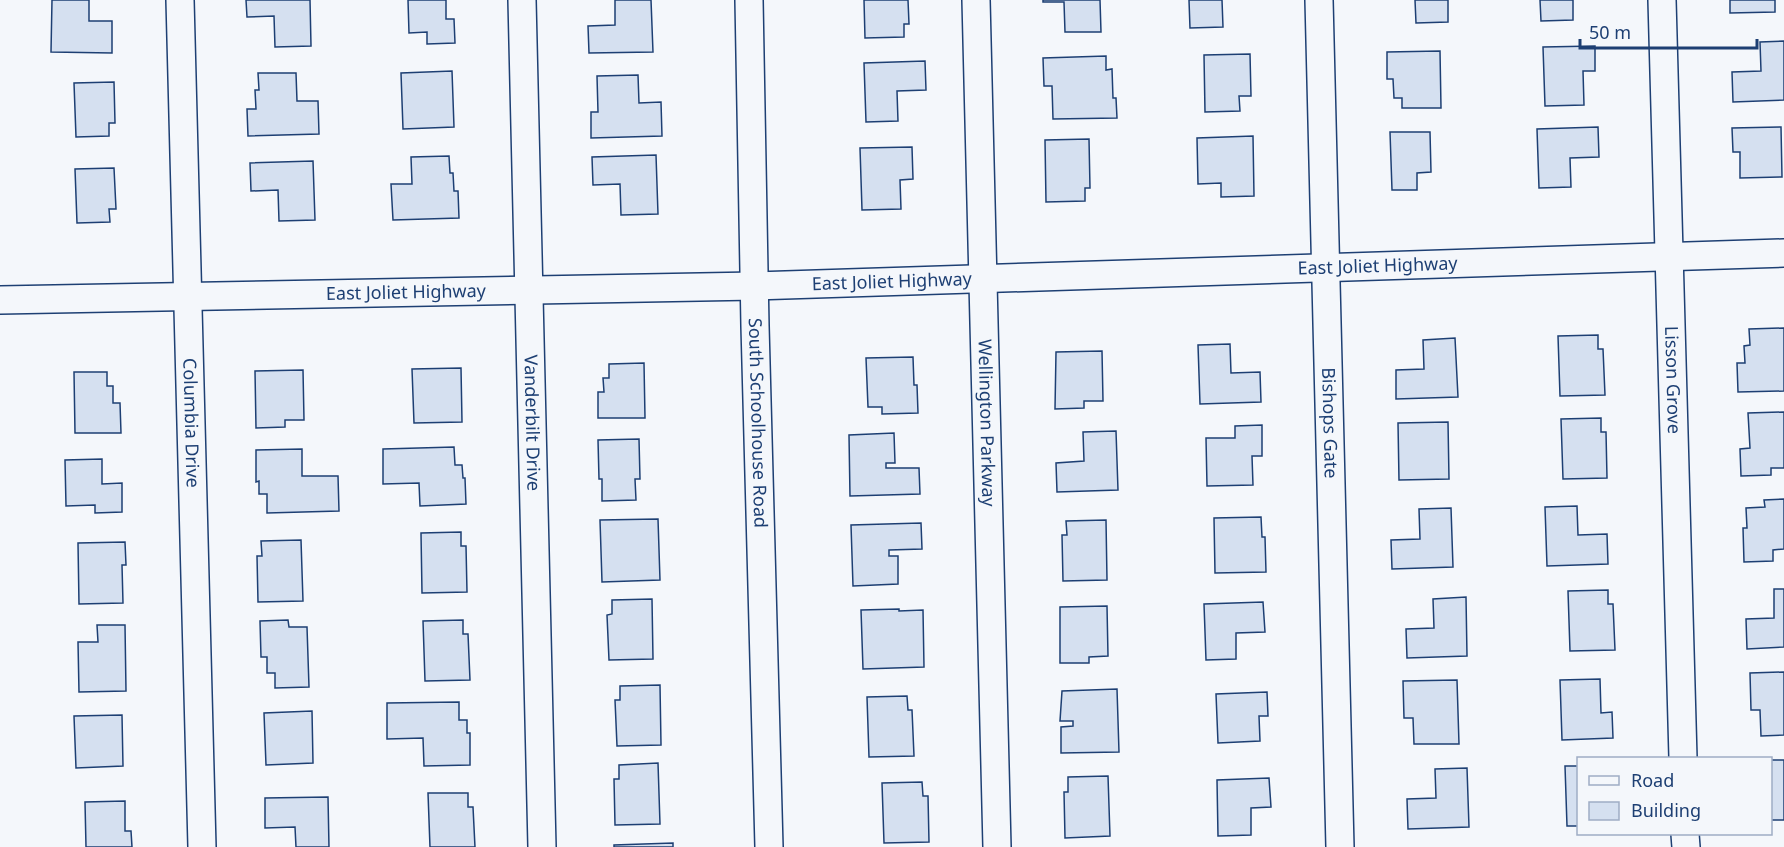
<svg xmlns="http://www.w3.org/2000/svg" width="1784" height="847" font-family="'Noto Sans',sans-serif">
  <rect width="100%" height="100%" fill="#f4f7fb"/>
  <g fill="#d5e0f0" stroke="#1d3f73" stroke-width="1.5">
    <path d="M52 0H89V21H112V53L51 52Z"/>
    <path d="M246 0H310L311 46 275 47 274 16 247 17Z"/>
    <path d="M408 0H446V19H454L455 43 427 44V32L409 33Z"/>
    <path d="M615 0H651L653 52 589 53 588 26 615 25Z"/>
    <path d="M864 0H908L909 24H904V37L865 38Z"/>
    <path d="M1043 0H1100L1101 32H1065L1064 2H1043Z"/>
    <path d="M1189 0H1222L1223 27 1190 28Z"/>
    <path d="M1415 0H1448V22L1416 23Z"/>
    <path d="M1540 0H1573V20L1541 21Z"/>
    <path d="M1730 0H1775V12L1730 13Z"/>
    <path d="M1784 41V100L1733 102 1732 72 1761 71 1760 42Z"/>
    <path d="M1595 46V71H1583L1584 105 1545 106 1543 47Z"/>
    <path d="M1440 51 1441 108H1402V98H1394L1393 79H1387V52Z"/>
    <path d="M1250 54 1251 96H1239L1240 111 1205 112 1204 55Z"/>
    <path d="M1106 56V70L1112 69 1113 98H1116L1117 118 1053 119 1052 86H1044L1043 58Z"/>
    <path d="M925 61 926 90 897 91 898 121 866 122 864 63Z"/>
    <path d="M452 71 454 127 403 129 401 73Z"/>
    <path d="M258 73H296L297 101H318L319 134 248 136 247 109H256L255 90H259Z"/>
    <path d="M638 75 639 103 661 102 662 136 591 138V112H598L597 76Z"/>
    <path d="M114 82 115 123H109V136L76 137 74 83Z"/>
    <path d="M1598 127 1599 157 1570 158 1571 187 1539 188 1537 129Z"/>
    <path d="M1781 127 1782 177 1740 178V152H1733L1732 128Z"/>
    <path d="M1390 132H1430L1431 172 1417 173V190H1392Z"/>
    <path d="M1253 136 1254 196 1221 197V183L1198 184 1197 138Z"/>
    <path d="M1089 139 1090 188H1085V201L1046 202 1045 140Z"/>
    <path d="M912 147 913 179 900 180 901 209 862 210 860 148Z"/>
    <path d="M656 155 658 214 621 215 620 184 593 185 592 157Z"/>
    <path d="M449 156 450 173H453L454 191H458L459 218 393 220 391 184H412L411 157Z"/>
    <path d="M313 161 315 220 279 221 278 190 251 191 250 163Z"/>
    <path d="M114 168 116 209H109L110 222 77 223 75 169Z"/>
    <path d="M1784 328V391L1738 392 1737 363H1745L1744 346 1750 345 1749 329Z"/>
    <path d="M1598 335V349H1603L1605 395 1560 396 1558 336Z"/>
    <path d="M1455 338 1458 397 1396 399V370L1424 369 1423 340Z"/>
    <path d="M1230 344 1231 373 1260 372 1261 402 1200 404 1198 345Z"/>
    <path d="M1102 351 1103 401H1084V408L1055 409 1056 352Z"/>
    <path d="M913 357 914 385H917L918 413 882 414V407H868L866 358Z"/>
    <path d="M644 363 645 418H598V392H604L603 378H609V364Z"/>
    <path d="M461 368 462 422 414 423 412 369Z"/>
    <path d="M303 370 304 420H285V427L256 428 255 371Z"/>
    <path d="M74 372H107V386H113V403H120L121 433H75Z"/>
    <path d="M1784 412V468H1771V475L1741 476 1740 449 1750 448 1748 413Z"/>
    <path d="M1601 418V432H1606L1607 478 1563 479 1561 419Z"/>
    <path d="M1448 422 1449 479 1399 480 1398 423Z"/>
    <path d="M1262 425V456H1252L1253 485 1207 486 1206 438H1235V426Z"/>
    <path d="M1116 431 1118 490 1057 492 1056 463 1084 461 1083 432Z"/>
    <path d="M894 433 895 463H886V468H919L920 494 850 496 849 435Z"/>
    <path d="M639 439 640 479H635L636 500 602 501V479H599L598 440Z"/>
    <path d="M454 447 455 465H462L463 478H465L466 504 420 506 419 483 383 484V449Z"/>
    <path d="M302 449V476H338L339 511 267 513V494H259V481L256 482V450Z"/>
    <path d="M102 459V484L122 483V512L95 513V505L66 506 65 460Z"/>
    <path d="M1784 499V549L1773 550V561L1744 562 1743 528H1747L1746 508 1765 507 1764 500Z"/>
    <path d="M1577 506 1578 535 1607 534 1608 564 1547 566 1545 507Z"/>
    <path d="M1451 508 1453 567 1392 569 1391 540 1420 539 1419 509Z"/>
    <path d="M1261 517 1262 537H1265L1266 572 1215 573 1214 518Z"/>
    <path d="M658 519 660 580 602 582 600 520Z"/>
    <path d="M1106 520 1107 580 1063 581 1062 535H1067L1066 521Z"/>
    <path d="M921 523 922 549 889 550V556H898V584L853 586 851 525Z"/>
    <path d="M461 532V546H466L467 592 422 593 421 533Z"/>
    <path d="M301 540 303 601 258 602 257 556H262L261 541Z"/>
    <path d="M125 542 126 565H122L123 603 79 604 78 543Z"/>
    <path d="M1774 589H1784V647L1747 649 1746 619 1774 618Z"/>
    <path d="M1608 590V604H1613L1615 650 1570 651 1568 591Z"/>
    <path d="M1466 597 1467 656 1407 658 1406 629 1434 628 1433 599Z"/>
    <path d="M652 599 653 659 609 660 607 615 612 614V600Z"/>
    <path d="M1263 602 1265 632 1236 633V659L1206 660 1204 604Z"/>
    <path d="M1107 606 1108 656 1089 657V663H1060V607Z"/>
    <path d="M899 609V611L923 610 924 667 863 669 861 610Z"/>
    <path d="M288 620 289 627H307L309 687 275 688V673H267V657H261L260 621Z"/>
    <path d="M463 620V634H468L470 680 425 681 423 621Z"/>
    <path d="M97 625H125L126 691 79 692 78 642H98Z"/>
    <path d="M1784 672V735L1761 736 1760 710H1751L1750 673Z"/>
    <path d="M1600 679 1601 713 1612 712 1613 738 1562 740 1560 680Z"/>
    <path d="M1457 680 1459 744H1414L1413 718H1404L1403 681Z"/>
    <path d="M660 685 661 745 617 746 615 700H620V686Z"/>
    <path d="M1117 689 1119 752 1061 753V727L1073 726V721H1060L1062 691Z"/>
    <path d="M1267 692 1268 716H1259L1260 741 1218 743 1216 694Z"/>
    <path d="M907 696 908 710H912L914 756 869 757 867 697Z"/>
    <path d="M459 702V720H467V733H470V765L424 766 423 738 387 739V703Z"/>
    <path d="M312 711 313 763 266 765 264 713Z"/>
    <path d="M122 715 123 766 76 768 74 716Z"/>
    <rect x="1770" y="760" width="14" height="60"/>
    <path d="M658 763 660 824 615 825 614 779H619V765Z"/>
    <path d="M1565 766H1578V826H1567Z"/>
    <path d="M1467 768 1469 827 1408 829 1407 799 1436 798 1435 769Z"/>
    <path d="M1108 776 1110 836 1065 838 1064 792H1068V777Z"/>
    <path d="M1269 778 1271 807 1251 808V835L1218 836 1217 780Z"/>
    <path d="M922 782 923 796H928L929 842 884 843 882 783Z"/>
    <path d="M428 793H468V807H473L475 847H430Z"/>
    <path d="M328 797 329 847H296L295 827 265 828V798Z"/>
    <path d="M125 801V831H131L132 847H86L85 802Z"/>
    <path d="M673 843V847H614V845Z"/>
  </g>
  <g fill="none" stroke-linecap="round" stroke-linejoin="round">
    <defs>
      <g id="minor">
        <path id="s1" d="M180 0 202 847"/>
        <path id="s2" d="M522 0 542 847"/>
        <path id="s3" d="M749 0 755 326 769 847"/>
        <path id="s4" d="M976 0 997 847"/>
        <path id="s5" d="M1319 0 1340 847"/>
        <path id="s6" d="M1662 0 1683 758"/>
        <path id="s7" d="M0 300 755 286 1784 253"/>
        <path d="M1685 834 1686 847"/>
      </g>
    </defs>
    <use href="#minor" stroke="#1d3f73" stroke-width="30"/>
    <use href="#minor" stroke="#f4f7fb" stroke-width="27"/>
  </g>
  <g text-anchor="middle" stroke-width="4.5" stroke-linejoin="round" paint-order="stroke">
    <g font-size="18" fill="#1d3f73" stroke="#f4f7fb">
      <text dy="6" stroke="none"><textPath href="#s7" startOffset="1378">East Joliet Highway</textPath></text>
      <text dy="6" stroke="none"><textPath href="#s7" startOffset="892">East Joliet Highway</textPath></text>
      <text dy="6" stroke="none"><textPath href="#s7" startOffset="406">East Joliet Highway</textPath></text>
      <text dy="6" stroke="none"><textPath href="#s6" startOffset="380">Lisson Grove</textPath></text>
      <text dy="6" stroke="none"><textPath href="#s5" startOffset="423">Bishops Gate</textPath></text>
      <text dy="6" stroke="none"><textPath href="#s1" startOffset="423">Columbia Drive</textPath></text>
      <text dy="6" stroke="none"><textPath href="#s2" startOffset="423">Vanderbilt Drive</textPath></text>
      <text dy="6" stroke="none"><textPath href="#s3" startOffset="423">South Schoolhouse Road</textPath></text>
      <text dy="6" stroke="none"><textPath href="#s4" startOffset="423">Wellington Parkway</textPath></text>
    </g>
  </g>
  <rect x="1577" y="757" width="195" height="78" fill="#f4f7fb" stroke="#9eadc5" stroke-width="1.5"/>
  <rect x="1589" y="776" width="30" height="9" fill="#f4f7fb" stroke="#9eadc5" stroke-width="1.5"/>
  <text x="1631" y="787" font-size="18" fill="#1d3f73">Road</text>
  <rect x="1589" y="802" width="30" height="18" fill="#d5e0f0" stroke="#9eadc5" stroke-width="1.5"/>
  <text x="1631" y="817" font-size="18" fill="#1d3f73">Building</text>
  <path d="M1580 39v9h177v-9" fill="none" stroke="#1d3f73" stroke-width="3"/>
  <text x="1589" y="39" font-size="18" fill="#1d3f73" stroke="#f4f7fb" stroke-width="4.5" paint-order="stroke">50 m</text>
</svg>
